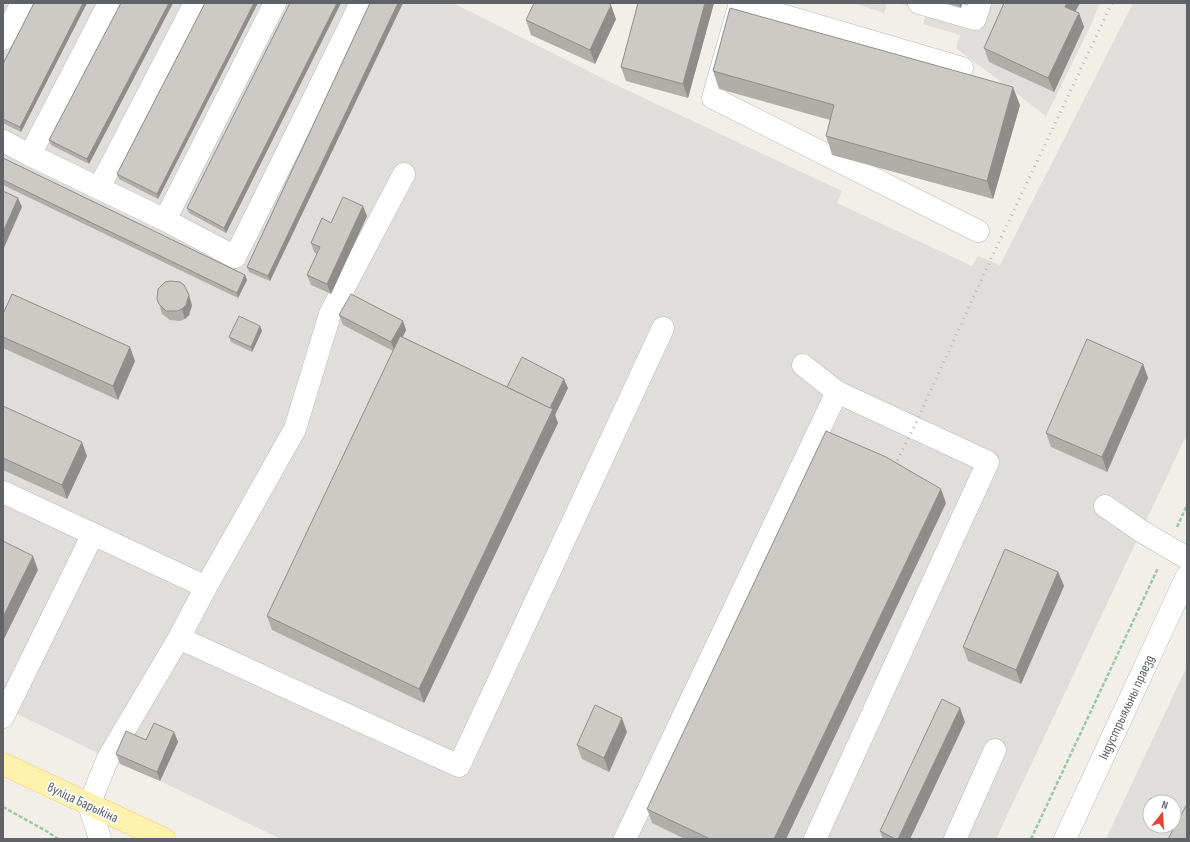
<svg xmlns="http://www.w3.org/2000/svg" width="1190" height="842" font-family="'Sofia Sans Condensed',sans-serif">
  <rect width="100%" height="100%" fill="#f1efe8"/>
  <g fill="#e0deda" fill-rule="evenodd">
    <path d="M3 3H453L614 84 842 191 837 203 972 266 978 256 1000 265 1133 3H1187V434L996 839H281L160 781 108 758 3 707Z"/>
    <path d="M853 3H887L884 13Z"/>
    <path d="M898 3H1100L1091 25 1046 116 956 48 960 35 923 24 927 12Z"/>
    <path d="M1187 666V839H1106ZM1150 802H1174V826H1150Z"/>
  </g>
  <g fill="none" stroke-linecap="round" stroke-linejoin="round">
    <defs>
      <g id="minor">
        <path d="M740 3 713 98 978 231"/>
        <path d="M741 3 962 68"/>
        <path d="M919 3 975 19 980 3"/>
        <path d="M3 39 22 3"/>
        <path d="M3 141 30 155 165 220 235 257 361 3"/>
        <path d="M30 155 109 3"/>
        <path d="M99 188 195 3"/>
        <path d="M165 220 275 3"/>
        <path d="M803 365 837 392 988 462 815 839"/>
        <path d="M3 492 206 587 179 638 108 758 89 805 100 839"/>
        <path d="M1105 506 1141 531 1187 558"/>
        <path d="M206 587 295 429 330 314 404 174"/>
        <path d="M179 638 459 766 663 328"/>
        <path d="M3 717 93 534"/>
        <path d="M625 839 837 392"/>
        <path d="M955 839 995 750"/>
        <path d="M1065 839 1187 576"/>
      </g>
      <path id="major" d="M3 764 164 839"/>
    </defs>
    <use href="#minor" stroke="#b5b8bc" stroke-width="23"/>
    <use href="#major" stroke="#f2c960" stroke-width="23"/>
    <g stroke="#9cc7a9" stroke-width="2.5" stroke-dasharray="4 2" stroke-linecap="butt">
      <path d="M1177 527 1187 505"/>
      <path d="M3 807 48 832 58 839"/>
      <path d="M1031 839 1158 568"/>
    </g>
    <use href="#minor" stroke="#fff" stroke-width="22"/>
    <use href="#major" stroke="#fff2af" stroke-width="22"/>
    <path stroke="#b6b7b8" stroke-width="3" stroke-dasharray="1 5" stroke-linecap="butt" d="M892 471 914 427 990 261 1112 3"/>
  </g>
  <g fill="#afaea9">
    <path d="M34 3H87L21 132 3 123V64Z"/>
    <path d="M121 3H173L89 164 51 145 49 140Z"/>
    <path d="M205 3 158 199 119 179 117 174Z"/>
    <path d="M290 3H341L226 233 189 213 187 208Z"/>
    <path d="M370 3H403L270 281 249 272 247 267Z"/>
    <path d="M714 3 688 98 626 81 621 67Z"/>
    <path d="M943 3H962L961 8Z"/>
    <path d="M1004 3H1080L1075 11 1079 13 1084 27 1054 92 989 62 984 48Z"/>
    <path d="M616 19 595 64 531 35 526 20Z"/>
    <path d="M713 71 1020 105 993 199 832 155 826 136 830 120 719 89Z"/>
    <path d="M3 158 245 275 247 280 238 298 3 185Z"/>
    <path d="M367 216 331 294 311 285 307 275 317 254 314 252 311 243 331 223Z"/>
    <path d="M159 304 192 305 189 315 185 319 180 321 170 320 162 314Z"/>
    <path d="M3 314 135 361 118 400 3 348Z"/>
    <path d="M339 315 403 321 406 330 403 337 507 387 568 388 555 415 558 423 424 703 272 630 267 616 393 351 343 325Z"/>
    <path d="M260 326 262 331 252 352 231 342 229 337Z"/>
    <path d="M1143 364 1148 378 1107 472 1051 447 1046 433Z"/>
    <path d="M3 406 87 456 67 499 3 470Z"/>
    <path d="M946 503 786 839H685L652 823 647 809Z"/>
    <path d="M1058 572 1064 586 1021 684 968 661 963 647Z"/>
    <path d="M965 722 910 839H883L880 831Z"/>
    <path d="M174 732 178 742 160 781 120 764 116 754 146 740Z"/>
    <path d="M627 732 609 772 582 759 577 745Z"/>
  </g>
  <g fill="#8f8d8a">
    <path d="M83 3H87L21 132 20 127Z"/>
    <path d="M169 3H173L89 164 87 159Z"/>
    <path d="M254 3H258L158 199 157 194Z"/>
    <path d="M337 3H341L226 233 224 228Z"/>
    <path d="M398 3H403L270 281 268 276Z"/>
    <path d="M705 3H714L688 98 683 84Z"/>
    <path d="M959 3H962L961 8Z"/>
    <path d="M1067 3H1080L1070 21 1065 7Z"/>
    <path d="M611 5 616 19 595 64 590 50Z"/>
    <path d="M1079 13 1084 27 1054 92 1048 78Z"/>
    <path d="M1013 87 1020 105 993 199 987 181Z"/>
    <path d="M18 198 22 207 3 250V232Z"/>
    <path d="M363 206 367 216 331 294 327 284Z"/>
    <path d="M245 275 247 280 238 298 237 293Z"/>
    <path d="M189 295 192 305 189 315 185 319 182 309Z"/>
    <path d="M403 321 406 330 395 352 391 342Z"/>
    <path d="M260 326 262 331 252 352 251 347Z"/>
    <path d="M130 347 135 361 118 400 113 386Z"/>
    <path d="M1143 364 1148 378 1107 472 1102 457Z"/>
    <path d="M564 379 568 388 555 415 558 423 424 703 419 689 548 411Z"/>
    <path d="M82 442 87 456 67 499 62 485Z"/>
    <path d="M941 489 946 503 786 839H774Z"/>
    <path d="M33 556 38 570 3 641V617Z"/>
    <path d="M1058 572 1064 586 1021 684 1016 670Z"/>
    <path d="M960 708 965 722 910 839H898Z"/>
    <path d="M622 718 627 732 609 772 604 758Z"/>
    <path d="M174 732 178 742 160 781 157 772Z"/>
  </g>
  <g fill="#cccac5" stroke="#8f8d8a">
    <path d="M34 3H83L20 127 3 119V64Z"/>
    <path d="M121 3H169L87 159 49 140Z"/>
    <path d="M205 3H254L157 194 117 174Z"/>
    <path d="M290 3H337L224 228 187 208Z"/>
    <path d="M370 3H398L268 276 247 267Z"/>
    <path d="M534 3H608L611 5 590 50 526 20Z"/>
    <path d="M638 3H705L683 84 621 67Z"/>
    <path d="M1004 3H1067L1065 7 1079 13 1048 78 984 48Z"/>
    <path d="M730 8 1013 87 987 181 826 136 834 105 713 71Z"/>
    <path d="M3 158 245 275 237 293 3 180Z"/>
    <path d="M3 191 18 198 3 232Z"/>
    <path d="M343 197 363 206 327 284 307 275 320 247 311 243 322 218 331 223Z"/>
    <path d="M170 281 180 282 184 285 189 295 186 305 182 309 177 311H166L159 304 157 299 158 289 165 282Z"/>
    <path d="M12 294 130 347 113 386 3 337V314Z"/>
    <path d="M351 294 403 321 391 342 339 315Z"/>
    <path d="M239 316 260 326 251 347 229 337Z"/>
    <path d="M400 336 553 409 419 689 267 616Z"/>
    <path d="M1087 339 1143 364 1102 457 1046 433Z"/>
    <path d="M522 357 564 379 550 408 507 387Z"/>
    <path d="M3 406 82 442 62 485 3 458Z"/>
    <path d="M826 431 886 457 941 489 774 839H710L647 809Z"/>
    <path d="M3 541 33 556 3 617Z"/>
    <path d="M1005 549 1058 572 1016 670 963 647Z"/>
    <path d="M942 699 960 708 898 839H895L880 831Z"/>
    <path d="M595 705 622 718 604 758 577 745Z"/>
    <path d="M154 723 174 732 157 772 116 754 126 731 146 740Z"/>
    <path d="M1187 804V839H1168Z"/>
  </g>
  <g text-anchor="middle" stroke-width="3.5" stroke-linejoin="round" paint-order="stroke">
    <g font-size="14" fill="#5f6368" stroke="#fff">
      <text transform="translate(1126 707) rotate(-65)" y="5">Індустрыяльны праезд</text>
      <text transform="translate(83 802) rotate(25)" y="5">вуліца Барыкіна</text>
    </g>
  </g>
  <rect width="1190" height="842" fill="none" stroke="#5f6368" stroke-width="8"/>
  <g transform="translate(1162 814) rotate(17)"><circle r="19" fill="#ffffff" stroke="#bfc1c3"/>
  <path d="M0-3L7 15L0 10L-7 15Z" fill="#ea4335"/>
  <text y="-6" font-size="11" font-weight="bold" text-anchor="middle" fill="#5f6368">N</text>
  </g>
</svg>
